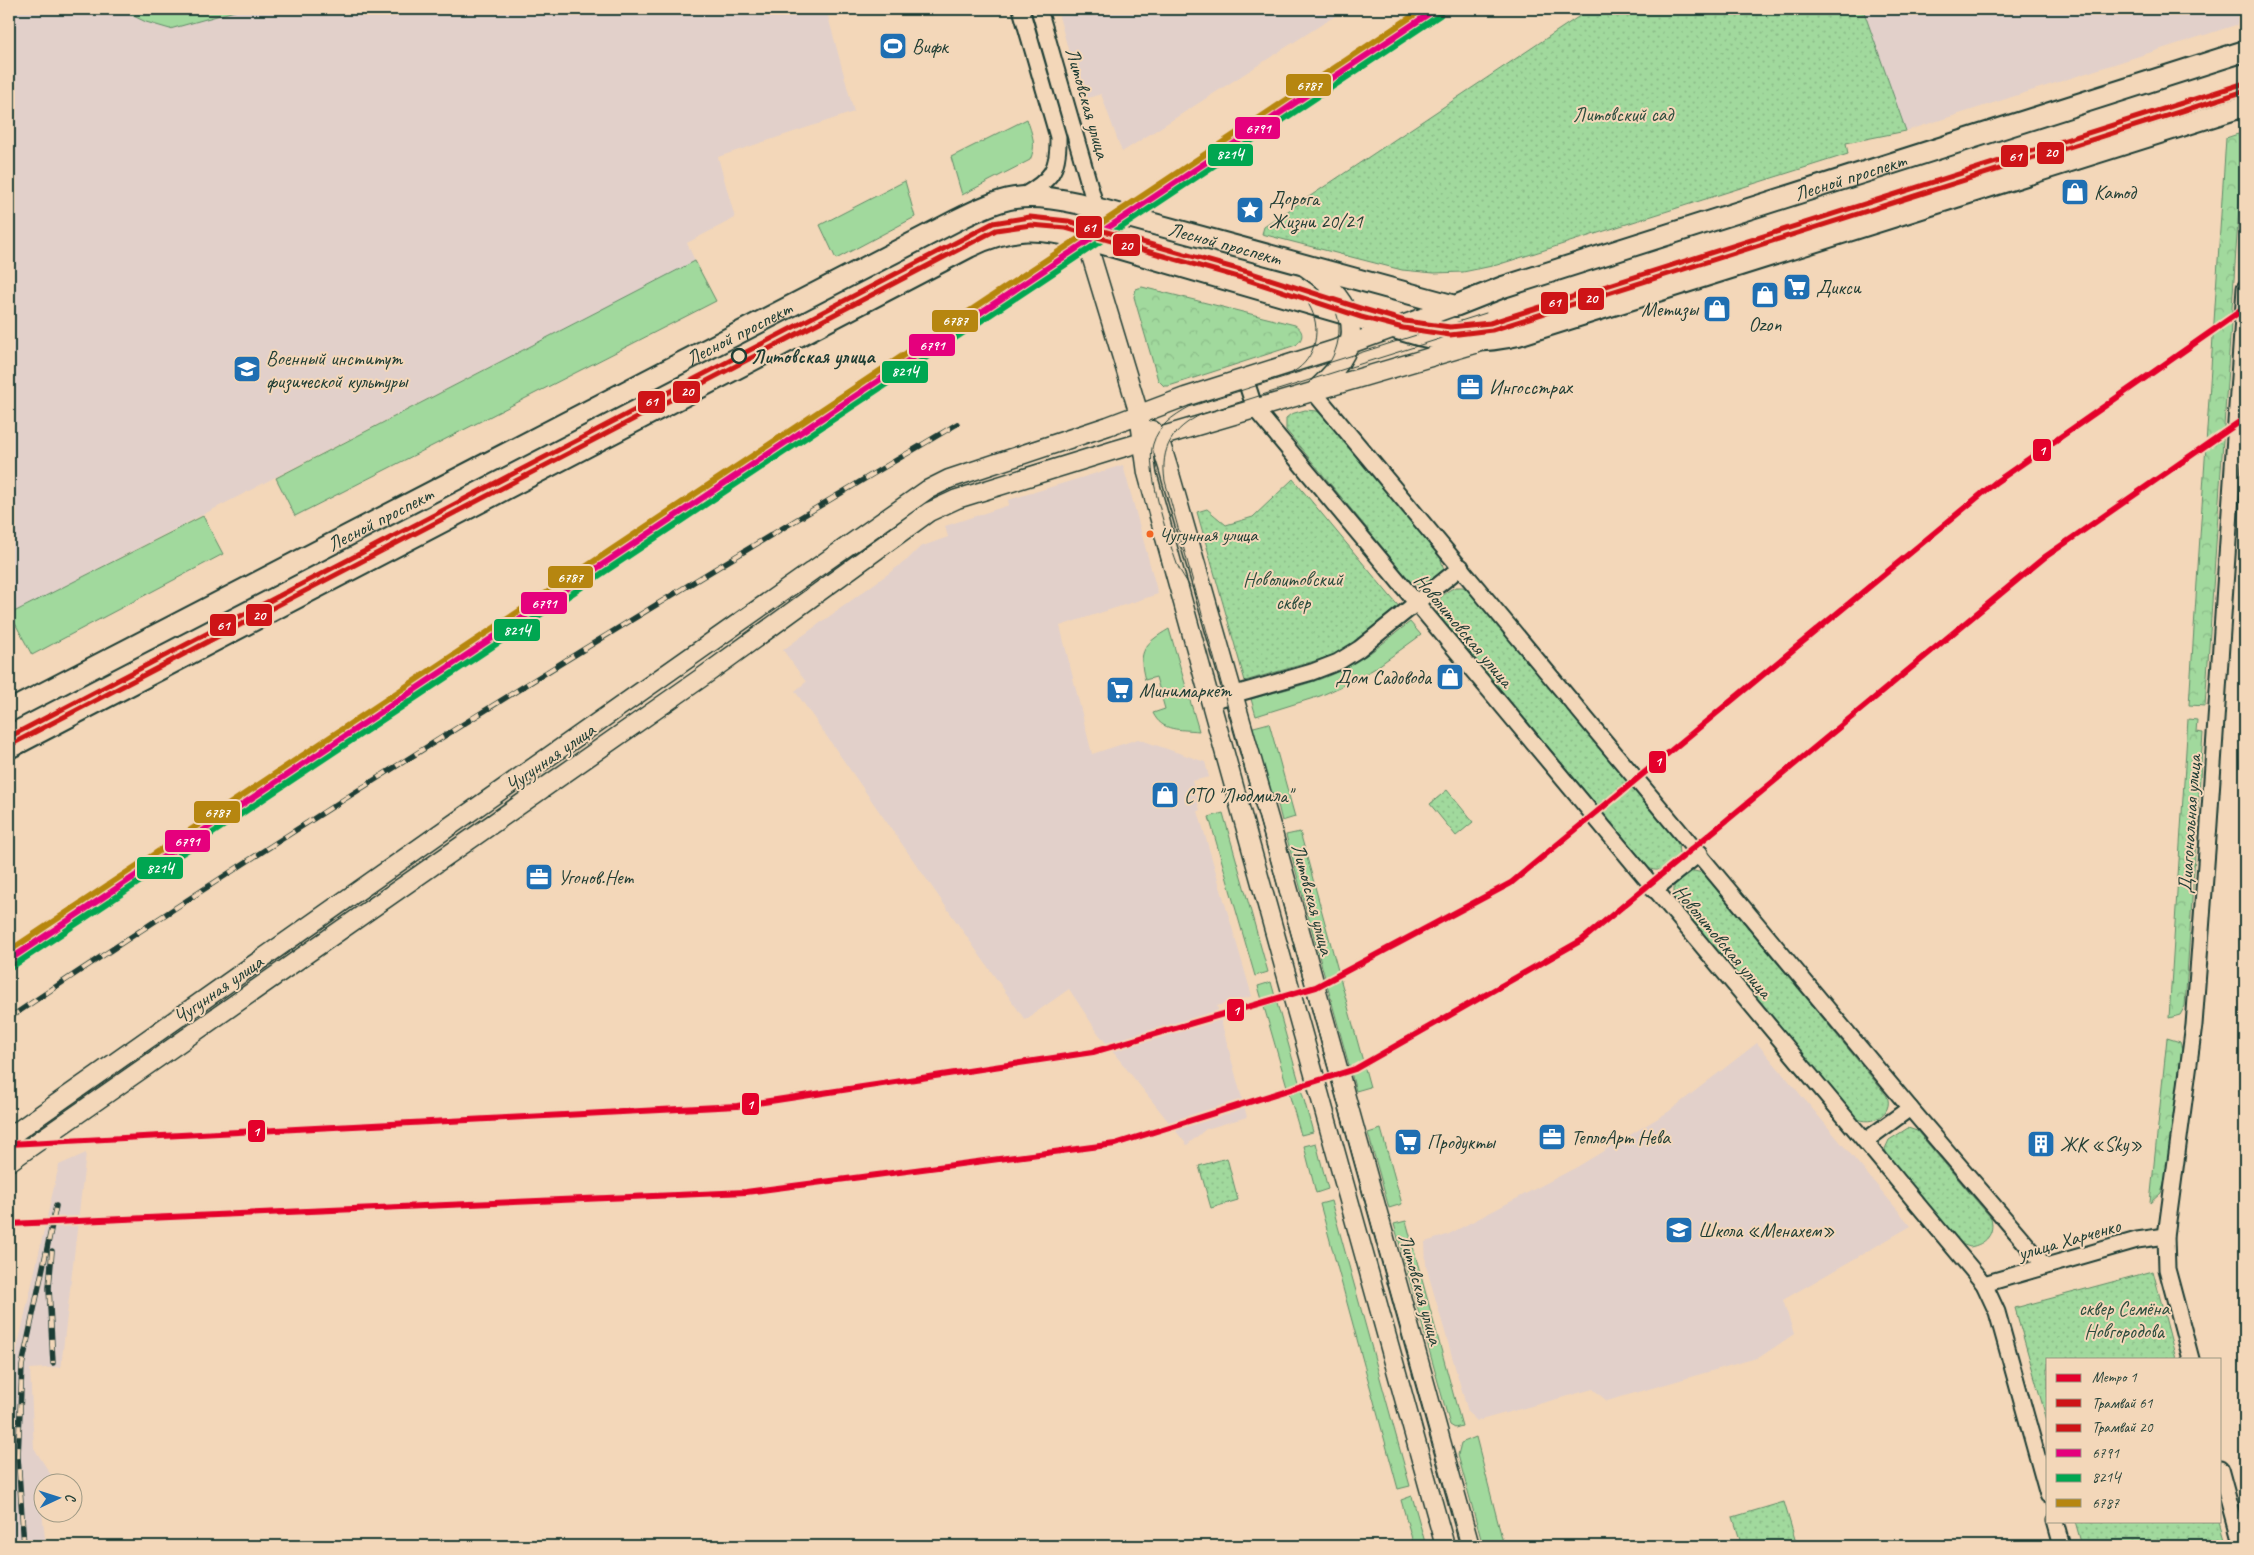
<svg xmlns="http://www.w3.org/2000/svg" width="2254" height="1555" font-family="Caveat,sans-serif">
  <defs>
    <pattern id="forest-crowns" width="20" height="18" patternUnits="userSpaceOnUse" patternTransform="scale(1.25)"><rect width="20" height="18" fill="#a1d99d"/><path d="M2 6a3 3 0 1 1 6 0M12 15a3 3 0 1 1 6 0" fill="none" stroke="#8abb88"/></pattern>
    <pattern id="park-dots" width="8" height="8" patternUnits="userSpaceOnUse" patternTransform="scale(1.25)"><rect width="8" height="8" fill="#a1d99d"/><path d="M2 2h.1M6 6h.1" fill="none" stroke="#8abb88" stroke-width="1.8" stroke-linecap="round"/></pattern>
  </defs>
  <rect width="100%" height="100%" fill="#f3d7b9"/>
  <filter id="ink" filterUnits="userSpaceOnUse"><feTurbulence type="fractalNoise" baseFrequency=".02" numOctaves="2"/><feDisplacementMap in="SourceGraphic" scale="10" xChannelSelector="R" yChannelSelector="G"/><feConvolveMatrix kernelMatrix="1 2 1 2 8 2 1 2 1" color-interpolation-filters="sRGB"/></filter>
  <g filter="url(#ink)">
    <g fill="#e2d0ca">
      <path d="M9 9H826L854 112 718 157 735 218 687 243 695 261 10 614Z"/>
      <path d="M1057 9H1346L1122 152 1101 94 1082 100Z"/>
      <path d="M1863 9H2245V22L1906 131Z"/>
      <path d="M1123 465 1158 594 1060 626 1092 754 1138 739 1205 762 1209 777 1192 781 1200 810 1198 811 1252 996 1217 1006 1247 1117 1206 1129 1187 1145 1098 1033 1069 989 1025 1020 795 691 806 682 783 650 907 560 920 547 948 537 945 526 1009 505 1008 500Z"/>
      <path d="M1757 1043 1911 1226 1783 1300 1794 1334 1760 1357 1607 1401 1593 1389 1477 1421 1468 1412 1426 1266 1425 1242 1447 1235 1577 1167 1668 1112Z"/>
      <path d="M86 1153 61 1367 30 1369 34 1448 51 1475 49 1482H42V1512L46 1546H14L10 1508 14 1362 59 1165Z"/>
    </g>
    <g fill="#a1d99d" stroke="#608b68">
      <path d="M119 9H242L170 29 146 22Z"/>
      <path d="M1027 119C1032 134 1037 145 1030 160L962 195 951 157Z"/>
      <path d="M905 181 915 217 836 259 820 225Z"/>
      <path d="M695 261 716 301 295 516 276 478Z"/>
      <path d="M203 516 223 554 32 655 10 614Z"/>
      <path d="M1410 622 1421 635 1374 669 1349 683 1320 696 1256 716 1251 699C1281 690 1315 684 1343 669 1368 657 1389 638 1410 622Z"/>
      <path d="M1169 629 1199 731C1180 729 1162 732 1153 713L1165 709 1156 677 1145 680C1137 651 1145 643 1169 629Z"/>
      <path d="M1269 723 1295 817 1282 821 1276 797 1269 795 1250 728Z"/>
      <path d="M1223 813 1268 972 1255 976 1209 817Z"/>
      <path d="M1300 832 1370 1087 1356 1091 1286 835Z"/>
      <path d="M1271 982 1313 1132 1301 1135 1258 986Z"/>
      <path d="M1381 1129 1402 1204 1389 1208 1368 1133Z"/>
      <path d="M1316 1143 1328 1189 1316 1193 1304 1146Z"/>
      <path d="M1331 1201 1410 1486 1398 1489 1320 1204Z"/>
      <path d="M1406 1221 1462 1426 1455 1428 1450 1425 1394 1224Z"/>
      <path d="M1476 1437 1504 1546H1483L1458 1455 1461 1443Z"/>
      <path d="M1412 1496 1426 1546H1414L1401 1500Z"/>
    </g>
    <g fill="url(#forest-crowns)" stroke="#608b68">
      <path d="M2238 134 2243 147 2205 706 2189 705 2226 138Z"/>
      <path d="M1142 287 1295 325C1304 331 1304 338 1296 345L1169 386H1164L1158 380 1134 297 1136 289Z"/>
      <path d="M2188 719 2197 720 2196 732 2203 733 2185 1006 2180 1015 2169 1018Z"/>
      <path d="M2167 1038 2180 1042 2182 1049 2165 1181 2161 1193 2150 1203Z"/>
    </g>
    <g fill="url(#park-dots)" stroke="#608b68">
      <path d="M1590 9H1863L1906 131 1846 143 1848 154 1497 265 1463 272 1434 273 1402 270 1262 234 1264 227Z"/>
      <path d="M1305 410 1317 411 1322 415 1440 556 1444 570 1441 576 1422 587 1411 582 1286 430V418L1291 414Z"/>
      <path d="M1293 479 1400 608 1342 653 1245 681 1197 512 1207 509 1226 525 1253 517Z"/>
      <path d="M1456 587H1463L1469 591 1678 843 1679 854C1673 863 1660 875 1649 868L1438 614C1434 601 1444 592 1456 587Z"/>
      <path d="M1447 790 1473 822 1456 836 1430 804Z"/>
      <path d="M1694 871 1703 873 1887 1096C1894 1113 1872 1127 1856 1118L1674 898V886L1689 872Z"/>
      <path d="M1908 1128 1917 1131 1991 1218C1995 1234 1986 1244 1970 1247L1961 1244 1887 1155 1885 1149 1889 1140Z"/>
      <path d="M1227 1158 1238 1200 1211 1208 1199 1166Z"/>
      <path d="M2153 1271 2176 1359H2048V1424L2015 1308Z"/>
      <path d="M1784 1502 1797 1546H1718L1740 1540 1733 1517Z"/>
      <path d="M2075 1521H2219L2226 1546H2082Z"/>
    </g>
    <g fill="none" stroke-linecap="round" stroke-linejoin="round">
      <defs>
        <g id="minor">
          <path d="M1021 9 1058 137C1059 170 1051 180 1023 196"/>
          <path d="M1039 9 1096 208"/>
          <path d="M1245 378 1255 409 1984 1284 1997 1312 2048 1495"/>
          <path d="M1313 391 1910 1108 2045 1266"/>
          <path d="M1211 701 1312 672 1338 662 1359 649 1461 567"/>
          <path d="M1654 890 1700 853"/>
          <path d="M1865 1141 1910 1108"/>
          <path d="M1984 1284 2137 1240 2166 1236"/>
          <path d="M2191 1359 2167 1269 2166 1236 2194 1025 2209 824 2245 288"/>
          <path d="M2220 1469 2241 1546"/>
          <path d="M2055 1521 2062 1546"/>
        </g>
        <g id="tertiary">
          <path d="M1086 239 1139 414 1147 473 1445 1546"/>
          <path d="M1304 266C1358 303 1369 342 1318 387"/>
          <path d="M1152 430 1159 438 1168 467 1273 833 1470 1546"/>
          <path d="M9 1137 927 490 949 479 1108 426 1185 397 1336 349 1455 306"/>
          <path d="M9 1162 701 678 929 512 957 499 1115 450 1475 344"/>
        </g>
        <g id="secondary">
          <path id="s1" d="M9 711 955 221C1004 196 1023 191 1077 203L1455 306 1503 287 2245 51"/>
          <path d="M9 748 969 247C1014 225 1039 228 1086 239L1418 335C1452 343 1484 343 1518 335L2245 106"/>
        </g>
      </defs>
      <use href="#minor" stroke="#1f3d34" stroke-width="19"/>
      <use href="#tertiary" stroke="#1f3d34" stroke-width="21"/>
      <use href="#secondary" stroke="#1f3d34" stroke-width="24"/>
      <use href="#minor" stroke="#f3d7b9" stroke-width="15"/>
      <use href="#tertiary" stroke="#f3d7b9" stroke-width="18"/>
      <use href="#secondary" stroke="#f3d7b9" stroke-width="20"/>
      <g stroke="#1f3d34" stroke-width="1">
        <path d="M1302 278C1329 294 1345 312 1337 345 1335 352 1332 360 1327 366"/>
        <path d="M1282 283C1292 289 1302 295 1309 305 1322 327 1317 359 1293 372"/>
        <path d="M1190 587C1186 579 1180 572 1177 564 1168 539 1145 468 1153 444 1158 426 1173 416 1189 407L1486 313"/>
        <path d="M1461 1546 1165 481C1160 448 1172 429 1202 414L1490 323"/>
      </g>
      <defs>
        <g id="rail">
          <path d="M9 1018C319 810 636 614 957 424"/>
          <path d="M52 1251 49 1288 53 1363"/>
          <path d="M24 1546 18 1457 22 1366 56 1206"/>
        </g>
      </defs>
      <use href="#rail" stroke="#1f3d34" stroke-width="5.5"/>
      <use href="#rail" stroke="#f3d7b9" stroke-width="4" stroke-dasharray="11" stroke-linecap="butt"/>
      <defs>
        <path id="rail-1" d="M9 960 1436 9"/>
        <path id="rail-2" d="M13 966 1440 15"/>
        <path id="rail-3" d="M9 951 1423 9"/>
      </defs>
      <use href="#rail-1" stroke="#f3d7b9" stroke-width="10"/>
      <use href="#rail-2" stroke="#f3d7b9" stroke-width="10"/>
      <use href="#rail-3" stroke="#f3d7b9" stroke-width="10"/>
      <use href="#rail-1" stroke="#e5007d" stroke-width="6"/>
      <use href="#rail-2" stroke="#00a651" stroke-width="6"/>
      <use href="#rail-3" stroke="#b68610" stroke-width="6"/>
      <defs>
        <path id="tram-1" d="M9 737 993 223 1030 217 1068 221 1248 272 1363 309 1405 321 1450 327 1490 323 2245 83"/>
        <path id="tram-2" d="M12 744 996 230 1031 225 1066 228 1245 279 1361 317 1403 328 1450 335 1492 330 2245 91"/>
      </defs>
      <use href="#tram-1" stroke="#f3d7b9" stroke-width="9"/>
      <use href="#tram-2" stroke="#f3d7b9" stroke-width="9"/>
      <use href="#tram-1" stroke="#ce1417" stroke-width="5"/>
      <use href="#tram-2" stroke="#ce1417" stroke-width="5"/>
      <defs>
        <g id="metro-1">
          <path d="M9 1144 737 1106 1093 1052 1316 987 1511 883 1996 482 2245 308"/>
          <path d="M9 1224 746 1192 1115 1144 1355 1069 1582 940 2045 557 2245 418"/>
        </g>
      </defs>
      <use href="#metro-1" stroke="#f3d7b9" stroke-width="10"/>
      <use href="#metro-1" stroke="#e4002b" stroke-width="6"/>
    </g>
  </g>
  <defs>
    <symbol id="stadium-square" viewBox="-11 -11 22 22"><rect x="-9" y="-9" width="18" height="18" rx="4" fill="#1f6fb2" stroke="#f3d7b9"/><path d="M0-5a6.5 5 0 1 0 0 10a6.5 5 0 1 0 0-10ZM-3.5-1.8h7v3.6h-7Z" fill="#fff"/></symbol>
    <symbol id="shop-square" viewBox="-11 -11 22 22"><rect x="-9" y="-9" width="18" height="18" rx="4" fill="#1f6fb2" stroke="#f3d7b9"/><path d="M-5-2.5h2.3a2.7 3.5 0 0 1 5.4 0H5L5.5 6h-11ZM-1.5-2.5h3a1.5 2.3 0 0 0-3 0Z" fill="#fff"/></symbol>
    <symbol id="sight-square" viewBox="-11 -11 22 22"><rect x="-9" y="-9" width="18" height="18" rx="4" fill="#1f6fb2" stroke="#f3d7b9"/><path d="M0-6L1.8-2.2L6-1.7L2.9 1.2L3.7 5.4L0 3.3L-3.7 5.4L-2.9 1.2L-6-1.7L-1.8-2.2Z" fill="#fff"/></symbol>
    <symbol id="supermarket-square" viewBox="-11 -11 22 22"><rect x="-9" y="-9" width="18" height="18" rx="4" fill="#1f6fb2" stroke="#f3d7b9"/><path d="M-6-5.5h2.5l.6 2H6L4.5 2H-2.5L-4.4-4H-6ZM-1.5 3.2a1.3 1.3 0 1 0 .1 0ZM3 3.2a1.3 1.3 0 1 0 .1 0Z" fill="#fff"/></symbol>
    <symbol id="university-square" viewBox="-11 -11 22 22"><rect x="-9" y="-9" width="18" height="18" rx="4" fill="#1f6fb2" stroke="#f3d7b9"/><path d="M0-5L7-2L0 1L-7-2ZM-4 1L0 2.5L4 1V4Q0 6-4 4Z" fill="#fff"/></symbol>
    <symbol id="office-square" viewBox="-11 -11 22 22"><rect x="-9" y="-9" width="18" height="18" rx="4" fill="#1f6fb2" stroke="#f3d7b9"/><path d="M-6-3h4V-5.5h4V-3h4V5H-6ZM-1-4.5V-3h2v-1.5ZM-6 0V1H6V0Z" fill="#fff"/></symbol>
    <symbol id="building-square" viewBox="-11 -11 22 22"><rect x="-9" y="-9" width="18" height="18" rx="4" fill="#1f6fb2" stroke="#f3d7b9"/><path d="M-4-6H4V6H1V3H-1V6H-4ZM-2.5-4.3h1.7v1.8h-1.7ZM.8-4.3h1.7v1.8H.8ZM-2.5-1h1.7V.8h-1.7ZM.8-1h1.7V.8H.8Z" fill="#fff"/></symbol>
    <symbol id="school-square" viewBox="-11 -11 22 22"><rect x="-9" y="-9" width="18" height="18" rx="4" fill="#1f6fb2" stroke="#f3d7b9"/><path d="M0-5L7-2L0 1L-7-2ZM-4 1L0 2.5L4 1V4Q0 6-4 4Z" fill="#fff"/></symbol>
  </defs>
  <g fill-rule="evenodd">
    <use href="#stadium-square" x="877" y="30" width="32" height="32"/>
    <use href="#shop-square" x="2059" y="176" width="32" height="32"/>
    <use href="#sight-square" x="1234" y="194" width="32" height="32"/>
    <use href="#supermarket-square" x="1781" y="271" width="32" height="32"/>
    <use href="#shop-square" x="1749" y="279" width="32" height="32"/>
    <use href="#shop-square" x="1701" y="293" width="32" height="32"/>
    <use href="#university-square" x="231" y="353" width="32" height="32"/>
    <use href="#office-square" x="1454" y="371" width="32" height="32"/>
    <use href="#shop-square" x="1434" y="661" width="32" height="32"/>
    <use href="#supermarket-square" x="1104" y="674" width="32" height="32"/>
    <use href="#shop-square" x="1149" y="779" width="32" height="32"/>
    <use href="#office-square" x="523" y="861" width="32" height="32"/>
    <use href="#office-square" x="1536" y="1121" width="32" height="32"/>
    <use href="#supermarket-square" x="1392" y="1126" width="32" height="32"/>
    <use href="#building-square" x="2025" y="1128" width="32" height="32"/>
    <use href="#school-square" x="1663" y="1214" width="32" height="32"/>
  </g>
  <circle fill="#f3d7b9" stroke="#1f3d34" stroke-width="2.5" cx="739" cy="356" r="7"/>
  <circle fill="#f26522" stroke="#f3d7b9" stroke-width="2" cx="1150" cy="534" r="4.5"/>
  <g text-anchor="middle" stroke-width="4" stroke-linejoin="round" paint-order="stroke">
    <g font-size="19" fill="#1f3d34" stroke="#f3d7b9" text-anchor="start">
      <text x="1159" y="541">Чугунная улица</text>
    </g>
    <g font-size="20" fill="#1f3d34" stroke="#f3d7b9" text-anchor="start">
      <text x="912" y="53">Вифк</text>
      <text x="2094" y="199">Катод</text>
      <text x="1269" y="205">Дорога<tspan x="1269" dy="23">Жизни 20/21</tspan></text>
      <text x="1816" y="294">Дикси</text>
      <text x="1698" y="316" text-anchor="end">Метизы</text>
      <text x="1765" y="331" text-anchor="middle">Ozon</text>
      <text x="266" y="365">Военный институт<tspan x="266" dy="23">физической культуры</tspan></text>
      <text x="1489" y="394">Ингосстрах</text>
      <text x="1431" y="684" text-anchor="end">Дом Садовода</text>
      <text x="1139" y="697">Минимаркет</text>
      <text x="1184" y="802">СТО "Людмила"</text>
      <text x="558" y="884">Угонов.Нет</text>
      <text x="1571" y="1144">ТеплоАрт Нева</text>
      <text x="1427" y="1149">Продукты</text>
      <text x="2060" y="1151">ЖК «Sky»</text>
      <text x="1698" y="1237">Школа «Менахем»</text>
    </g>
    <g font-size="20" fill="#1f3d34" stroke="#f3d7b9">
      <text transform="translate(1088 103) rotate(74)" y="7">Литовская улица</text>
      <text dy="7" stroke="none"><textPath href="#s1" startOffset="2000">Лесной проспект</textPath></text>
      <text dy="7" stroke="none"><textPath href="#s1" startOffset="1346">Лесной проспект</textPath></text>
      <text dy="7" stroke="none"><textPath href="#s1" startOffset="822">Лесной проспект</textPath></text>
      <text dy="7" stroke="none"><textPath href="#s1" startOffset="418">Лесной проспект</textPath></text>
      <text transform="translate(1464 630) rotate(50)" y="7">Новолитовская улица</text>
      <text transform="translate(550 757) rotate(-35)" y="7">Чугунная улица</text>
      <text transform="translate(2189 824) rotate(-86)" y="7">Диагональная улица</text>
      <text transform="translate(1313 899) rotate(75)" y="7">Литовская улица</text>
      <text transform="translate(1723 941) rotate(50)" y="7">Новолитовская улица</text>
      <text transform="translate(218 989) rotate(-35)" y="7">Чугунная улица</text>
      <text transform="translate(2069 1239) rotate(-16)" y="7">улица Харченко</text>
      <text transform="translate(1421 1289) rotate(74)" y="7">Литовская улица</text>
    </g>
    <g font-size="20" fill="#2c4d3e" stroke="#f3d7b9">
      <text x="1623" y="121">Литовский сад</text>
      <text x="1293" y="586">Новолитовский<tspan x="1293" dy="23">сквер</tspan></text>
      <text x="2124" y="1315">сквер Семёна<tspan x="2124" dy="23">Новгородова</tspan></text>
    </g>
    <g font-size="20" font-weight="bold" fill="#1f3d34" stroke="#f3d7b9" text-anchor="start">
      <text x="751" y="363">Литовская улица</text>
    </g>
  </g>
  <g stroke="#f3d7b9" stroke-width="2">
    <rect x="1285" y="73" width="47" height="24" rx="5" fill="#b68610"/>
    <rect x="1234" y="116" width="47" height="24" rx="5" fill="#e5007d"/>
    <rect x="2036" y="141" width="29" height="24" rx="5" fill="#ce1417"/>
    <rect x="1207" y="143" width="47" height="24" rx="5" fill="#00a651"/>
    <rect x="2000" y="144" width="29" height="24" rx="5" fill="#ce1417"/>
    <rect x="1075" y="215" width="28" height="24" rx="5" fill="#ce1417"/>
    <rect x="1112" y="233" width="29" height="24" rx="5" fill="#ce1417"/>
    <rect x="1577" y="287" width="28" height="24" rx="5" fill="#ce1417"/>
    <rect x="1540" y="291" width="29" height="24" rx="5" fill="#ce1417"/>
    <rect x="931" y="309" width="48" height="24" rx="5" fill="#b68610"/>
    <rect x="908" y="333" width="48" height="24" rx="5" fill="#e5007d"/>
    <rect x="881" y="360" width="48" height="24" rx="5" fill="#00a651"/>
    <rect x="672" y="380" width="29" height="24" rx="5" fill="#ce1417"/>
    <rect x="637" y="390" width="29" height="24" rx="5" fill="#ce1417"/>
    <rect x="2032" y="438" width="20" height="24" rx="5" fill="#e4002b"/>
    <rect x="547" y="565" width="47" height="24" rx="5" fill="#b68610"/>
    <rect x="520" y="591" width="48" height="24" rx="5" fill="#e5007d"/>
    <rect x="245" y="603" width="28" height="24" rx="5" fill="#ce1417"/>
    <rect x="209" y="613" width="28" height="24" rx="5" fill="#ce1417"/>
    <rect x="493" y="618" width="48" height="24" rx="5" fill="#00a651"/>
    <rect x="1648" y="750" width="19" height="24" rx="5" fill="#e4002b"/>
    <rect x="193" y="800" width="48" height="24" rx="5" fill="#b68610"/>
    <rect x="164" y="829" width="47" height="24" rx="5" fill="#e5007d"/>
    <rect x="136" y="856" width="48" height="24" rx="5" fill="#00a651"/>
    <rect x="1226" y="998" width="19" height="24" rx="5" fill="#e4002b"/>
    <rect x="741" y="1092" width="19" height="24" rx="5" fill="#e4002b"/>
    <rect x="247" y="1119" width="19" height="24" rx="5" fill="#e4002b"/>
  </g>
  <g font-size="14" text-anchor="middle" font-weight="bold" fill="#fff">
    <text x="1309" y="90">6787</text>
    <text x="1258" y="133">6791</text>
    <text x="2051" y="157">20</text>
    <text x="1230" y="159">821Ч</text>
    <text x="2015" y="161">61</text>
    <text x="1089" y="232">61</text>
    <text x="1126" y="250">20</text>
    <text x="1591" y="303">20</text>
    <text x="1554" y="307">61</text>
    <text x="955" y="325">6787</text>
    <text x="932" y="350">6791</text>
    <text x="905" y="376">821Ч</text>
    <text x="687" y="396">20</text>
    <text x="651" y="406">61</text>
    <text x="2042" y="455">1</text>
    <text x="570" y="582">6787</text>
    <text x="544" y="608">6791</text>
    <text x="259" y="620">20</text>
    <text x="223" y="630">61</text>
    <text x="517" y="635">821Ч</text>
    <text x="1658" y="766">1</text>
    <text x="217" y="817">6787</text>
    <text x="187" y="846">6791</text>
    <text x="160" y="873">821Ч</text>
    <text x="1236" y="1015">1</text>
    <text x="750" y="1109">1</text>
    <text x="256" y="1136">1</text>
  </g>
  <rect width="2254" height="1555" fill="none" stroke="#f3d7b9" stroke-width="30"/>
  <rect x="15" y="15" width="2224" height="1525" fill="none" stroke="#1f3d34" stroke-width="2" filter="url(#ink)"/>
  <rect x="2046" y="1358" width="175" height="165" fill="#f3d7b9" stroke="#9e9984"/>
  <rect x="2056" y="1374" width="25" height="8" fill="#e4002b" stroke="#9e9984"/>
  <text x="2092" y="1382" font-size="15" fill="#1f3d34">Метро 1</text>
  <rect x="2056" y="1399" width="25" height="8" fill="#ce1417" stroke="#9e9984"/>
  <text x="2092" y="1408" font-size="15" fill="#1f3d34">Трамвай 61</text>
  <rect x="2056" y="1424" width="25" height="8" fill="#ce1417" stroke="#9e9984"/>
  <text x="2092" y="1432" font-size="15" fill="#1f3d34">Трамвай 20</text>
  <rect x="2056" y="1449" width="25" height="8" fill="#e5007d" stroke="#9e9984"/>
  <text x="2092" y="1458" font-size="15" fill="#1f3d34">6791</text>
  <rect x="2056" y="1474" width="25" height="8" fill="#00a651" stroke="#9e9984"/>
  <text x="2092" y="1482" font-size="15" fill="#1f3d34">821Ч</text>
  <rect x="2056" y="1499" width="25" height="8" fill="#b68610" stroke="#9e9984"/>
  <text x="2092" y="1508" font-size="15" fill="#1f3d34">6787</text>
  <g transform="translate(58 1498) rotate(86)"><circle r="24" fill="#f3d7b9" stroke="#9e9984"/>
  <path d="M0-4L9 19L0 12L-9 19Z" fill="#1f6fb2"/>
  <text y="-8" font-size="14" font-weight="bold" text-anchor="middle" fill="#1f3d34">С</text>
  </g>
</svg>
